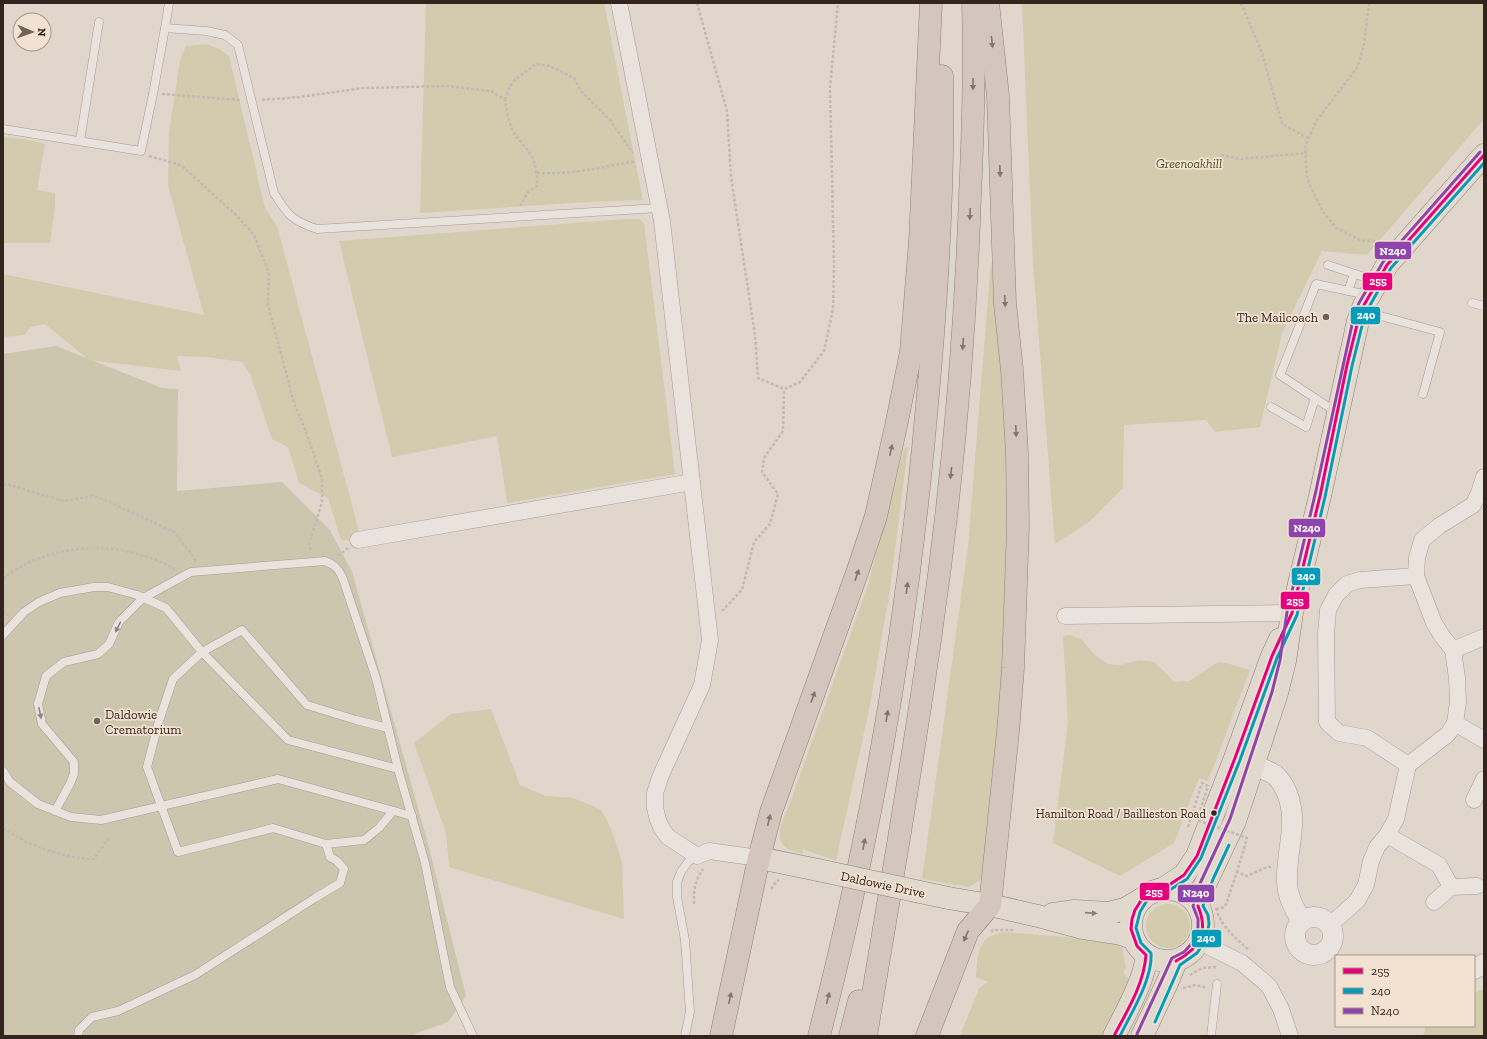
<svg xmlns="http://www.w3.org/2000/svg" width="1487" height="1039" font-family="'Zilla Slab',serif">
  <rect width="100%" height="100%" fill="#e1d6cb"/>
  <g fill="#d3cbae">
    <path d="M426 3H604L643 200 589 202 420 213Z"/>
    <path d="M1022 3H1484V119L1367 255 1322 251 1282 333 1260 427 1215 432 1206 420 1124 425 1123 488 1089 522 1055 544 1033 264Z"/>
    <path d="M206 44 219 49 229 56 265 208 277 226 355 516 359 535 351 541 341 540 328 498 299 483 288 447 272 439 250 374 242 362 207 357 177 356 181 371 89 360 45 324 30 327 25 335 3 337V274L204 315 168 186 169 132 180 60 186 46Z"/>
    <path d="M3 137 23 139 45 144 37 190 55 193V207L50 243H3Z"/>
    <path d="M627 219H639L644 223 675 474 507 503 497 436 392 457 339 241Z"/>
    <path d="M991 260 1010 452 1009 618 985 863 981 880 969 887 922 879 968 547Z"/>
    <path d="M908 447 888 605 886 612 870 705 836 861 803 849V854C798 852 793 852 788 849 771 839 785 816 790 803L867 588 904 449Z"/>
    <path d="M1069 635 1081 639 1096 656 1108 664 1120 665 1141 660 1154 662 1175 682 1189 681 1218 662 1226 663 1250 670 1208 781 1199 778 1174 843 1120 876 1053 843 1068 722 1063 637Z"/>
    <path d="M491 709 520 785 546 796 573 798 593 806 601 810 606 818 613 834 622 862 624 919 449 867 446 833 414 743 451 714Z"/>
    <circle cx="1168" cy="926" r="22"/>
    <path d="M1002 932 1066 937 1115 944 1122 947 1126 968 1123 972 1131 982 1106 1036H960L979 988 988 982 976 977C977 965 977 946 987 938 991 935 997 934 1002 932Z"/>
    <path d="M1484 989V1036H1423L1426 1026H1474V993Z"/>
  </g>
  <path fill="#cdc6ae" d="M56 346 162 388 178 389 177 491 282 482 330 530 352 572 427 840 466 996 448 1022 409 1036H3V354Z"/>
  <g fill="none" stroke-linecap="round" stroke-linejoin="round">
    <defs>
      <g id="service">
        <path d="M165 28 169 3"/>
        <path d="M3 129 141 151 153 94 165 28 206 31 225 35 238 45 274 193C287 214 292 221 317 229L659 208"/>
        <path d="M80 141 99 22"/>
        <path d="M1328 265 1376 281"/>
        <path d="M1348 291 1354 274"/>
        <path d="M1472 303 1484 306"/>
        <path d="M1362 311 1440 332 1423 394"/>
        <path d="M1271 407 1306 427 1315 398"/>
        <path d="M1336 412 1280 375 1316 284 1368 295"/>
        <path d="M3 635 24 612 39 602 60 593 94 587H108L137 595 166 608 202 652 173 679 159 721 147 767 178 852 273 828 326 844 364 840 379 828 393 811"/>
        <path d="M388 728 356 720 307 705 242 630 202 652 288 740 398 769"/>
        <path d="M3 771 10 782 38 804 71 817 101 820 278 779 412 816"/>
        <path d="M55 811 70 784 74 774V762L42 724 38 704 46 676 64 662 98 654 109 644 119 622 143 598 191 572 325 561C335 565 339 569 343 579L376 678 398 769 425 863 450 987 473 1036"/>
        <path d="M78 1036 79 1030 92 1017 118 1011 195 975 315 898 340 883 344 869 337 861 330 857 326 844"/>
        <path d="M685 1036 690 1012 685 940 677 897V882L681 872 688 862 697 856"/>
        <path d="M1211 1036 1217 984"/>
      </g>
      <g id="minor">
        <path d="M619 3 662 221 710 640 702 685 661 775 655 793V808L658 820 662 829 668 837 697 856 709 851 759 858"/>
        <path d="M358 540 692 482"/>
        <path d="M1065 616 1292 613"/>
        <path d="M1453 650 1442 636 1434 623 1416 576 1417 558 1422 540 1439 526 1473 505 1479 493 1484 477"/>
        <path d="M1455 723 1484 740"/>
        <path d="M1408 765 1367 738 1339 733 1327 722 1326 635 1328 610 1336 595 1347 584 1360 580 1416 576"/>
        <path d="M1474 800 1484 779"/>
        <path d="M1387 835 1439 865 1451 887"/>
        <path d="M1434 902 1451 887 1477 886"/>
        <path d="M1331 924 1357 901 1366 885 1371 861 1377 847 1387 835 1396 819 1408 765 1448 734 1455 723 1458 702 1457 678 1453 650 1484 637"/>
        <path d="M1200 942 1242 963 1269 986 1281 1009 1290 1036"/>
      </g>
      <g id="tertiary">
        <path d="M1238 760C1249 764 1264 768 1275 775 1280 779 1284 786 1287 793 1299 824 1286 849 1287 881 1287 896 1294 908 1301 920"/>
        <circle cx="1314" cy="936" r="19"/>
        <path d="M1474 969 1484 964"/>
      </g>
      <g id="primary">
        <path d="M759 858 818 870"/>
        <circle cx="1167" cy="925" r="36"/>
        <path d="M1163 889 1184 875 1197 856 1235 758 1272 656 1280 639"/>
        <path d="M948 898 990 905 1038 916 1082 928 1121 934 1133 938"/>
        <path d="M1198 906 1202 891 1235 821 1277 693 1285 661 1292 613 1320 496 1358 321 1364 305 1387 265 1484 155"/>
        <path d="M1053 914 1075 911 1108 913 1125 909 1142 899"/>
        <path d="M1114 1036C1124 1016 1147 976 1146 955"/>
        <path d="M1142 1036 1168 981 1176 961"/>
      </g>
      <g id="motorway">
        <path d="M721 1036 759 858 771 812 858 570 876 516 896 426 911 352 920 241 931 3"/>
        <path d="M819 1036C835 973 850 910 863 846 895 693 916 538 929 383 938 281 944 178 942 76"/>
        <path d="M850 1036 859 1001"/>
        <path d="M866 1036C888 902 912 768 931 633 952 488 965 343 970 196 973 132 975 67 973 3"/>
        <path d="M927 1036 968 931 990 905 1008 732 1013 668 1018 526 1017 453 1012 370 1005 303 998 96 988 3"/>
      </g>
    </defs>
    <use href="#service" stroke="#a69c95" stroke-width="9"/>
    <use href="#minor" stroke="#a69c95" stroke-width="17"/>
    <use href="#tertiary" stroke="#a69c95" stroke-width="21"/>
    <use href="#primary" stroke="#8b827b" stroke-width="23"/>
    <use href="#motorway" stroke="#8b827b" stroke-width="23"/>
    <g stroke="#c2bab4" stroke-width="2.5" stroke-dasharray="3 2" stroke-linecap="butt">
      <path d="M697 3 727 111 731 177 755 335 758 378 784 389 800 382 824 351 833 309 834 265 830 88 838 3"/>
      <path d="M1241 3 1262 53 1282 124 1308 138"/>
      <path d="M1369 3 1364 45 1357 68 1317 120 1305 146 1307 179 1322 210 1336 228 1360 240 1373 241 1383 245"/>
      <path d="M162 94 241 100"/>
      <path d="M262 100 299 97 363 88 447 86 491 91 505 100C507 112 509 126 516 136 519 140 523 144 526 148 536 160 537 172 537 186L528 192 520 206"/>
      <path d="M505 100C507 95 508 89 511 85 516 76 528 72 535 64L550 66 574 78 581 91 610 120 633 153"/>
      <path d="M1221 155 1241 159 1305 153"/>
      <path d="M149 156 181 165 236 215 254 235 269 273 268 305 294 403 308 437 322 479V502L309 544 311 552"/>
      <path d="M537 173C571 175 603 167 636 161"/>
      <path d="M3 485 6 484 64 501 93 496 105 500 174 532 193 556 196 563"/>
      <path d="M338 556 348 548"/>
      <path d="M3 579C32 554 77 545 114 549 122 550 130 552 138 554 151 558 164 562 175 570"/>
      <path d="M3 610 8 615"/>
      <path d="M722 611 742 590 754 542 770 524 778 494 762 472 764 458 783 431 784 389"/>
      <path d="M3 828C31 847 60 857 94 859L110 836"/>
      <path d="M771 889 777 881 779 880"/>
      <path d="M694 904C694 889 694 882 703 869"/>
      <path d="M1216 908C1221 926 1234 937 1248 949"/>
      <path d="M1216 909 1225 907 1237 872 1247 876 1267 867H1272"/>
      <path d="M991 932 993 930H1013"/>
      <path d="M1190 975 1202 968 1217 967"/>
      <path d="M1183 988 1196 985 1207 988"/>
    </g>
    <use href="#service" stroke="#eae3dd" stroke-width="8"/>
    <use href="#minor" stroke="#eae3dd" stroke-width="16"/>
    <use href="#tertiary" stroke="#eae3dd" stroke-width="20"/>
    <use href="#primary" stroke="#e1d8ce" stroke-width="22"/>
    <use href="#motorway" stroke="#d4c6bc" stroke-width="22"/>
    <defs>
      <path id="primary-bridge" d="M818 870 948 898"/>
    </defs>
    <use href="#primary-bridge" stroke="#8b827b" stroke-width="23" stroke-linecap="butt"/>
    <path stroke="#c2bab4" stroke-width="2.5" stroke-dasharray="3 2" stroke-linecap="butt" d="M1188 827 1202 783 1208 786 1197 820 1247 838 1237 872"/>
    <use href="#primary-bridge" stroke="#e1d8ce" stroke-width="22"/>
    <defs>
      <g id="bus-1">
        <path d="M1176 961C1200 948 1209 933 1198 906"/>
        <path d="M1114 1036C1127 1011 1144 984 1146 955L1137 946 1131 929 1132 919 1135 910 1142 899 1148 894 1163 889 1184 875 1197 856 1235 758 1272 656 1292 613 1320 496 1347 365 1358 321 1364 305 1387 265 1484 155"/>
      </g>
      <g id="bus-2">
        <path d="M1155 1022 1180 965 1197 953 1206 940 1209 924 1208 915 1203 906 1204 902 1214 877 1229 845"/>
        <path d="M1120 1036C1131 1013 1153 979 1151 953L1141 943 1136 928 1140 912 1146 902 1150 898 1165 893 1187 879 1201 858 1240 760 1277 658 1297 615 1325 497 1352 366 1363 322 1369 307 1391 268 1484 163"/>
      </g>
      <path id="bus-3" d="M1137 1034 1172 958 1184 952 1195 940 1198 927V919L1193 906 1197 890 1230 819 1272 692 1280 660 1287 612 1315 495 1353 320 1359 303 1383 262 1480 152"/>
    </defs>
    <use href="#bus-1" stroke="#f2e2d1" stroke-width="6"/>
    <use href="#bus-2" stroke="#f2e2d1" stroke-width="6"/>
    <use href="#bus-3" stroke="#f2e2d1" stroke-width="6"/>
    <use href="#bus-1" stroke="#e5007d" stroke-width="3"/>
    <use href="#bus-2" stroke="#059cbc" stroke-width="3"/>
    <use href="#bus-3" stroke="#8e44ad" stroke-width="3"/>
  </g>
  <defs><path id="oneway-solid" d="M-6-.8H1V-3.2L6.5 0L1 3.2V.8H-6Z"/></defs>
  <g fill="#84756d">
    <use href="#oneway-solid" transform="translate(992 42) rotate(84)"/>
    <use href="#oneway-solid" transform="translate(973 84) rotate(91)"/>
    <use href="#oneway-solid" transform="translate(1000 171) rotate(88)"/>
    <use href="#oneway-solid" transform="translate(970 214) rotate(92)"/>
    <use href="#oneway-solid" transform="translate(1005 301) rotate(87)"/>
    <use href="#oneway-solid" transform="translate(963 344) rotate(94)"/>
    <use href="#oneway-solid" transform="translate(1016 431) rotate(87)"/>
    <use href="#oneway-solid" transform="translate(891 450) rotate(-78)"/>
    <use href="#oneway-solid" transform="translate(951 473) rotate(96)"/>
    <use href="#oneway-solid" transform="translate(857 575) rotate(-71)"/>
    <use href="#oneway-solid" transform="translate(907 588) rotate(-82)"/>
    <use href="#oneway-solid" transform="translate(813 697) rotate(-70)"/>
    <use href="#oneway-solid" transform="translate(887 716) rotate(-81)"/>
    <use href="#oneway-solid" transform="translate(769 820) rotate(-76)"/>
    <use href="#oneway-solid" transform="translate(864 844) rotate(-79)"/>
    <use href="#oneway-solid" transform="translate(966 936) rotate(113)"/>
    <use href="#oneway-solid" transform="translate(730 998) rotate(-78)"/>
    <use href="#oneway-solid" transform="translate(828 998) rotate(-76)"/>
  </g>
  <g fill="#8f847e">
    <use href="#oneway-solid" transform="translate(118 627) rotate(117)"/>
    <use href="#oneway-solid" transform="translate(40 713) rotate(79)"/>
  </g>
  <use fill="#8a7e76" href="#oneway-solid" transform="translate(1091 913) rotate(4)"/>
  <g fill="#71625b" stroke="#f2e2d1" stroke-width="1.5">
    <circle cx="1326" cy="317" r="4"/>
    <circle cx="97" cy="721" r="4"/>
  </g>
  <circle fill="#34241e" stroke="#f2e2d1" stroke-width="1.5" cx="1214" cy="813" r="3.5"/>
  <g text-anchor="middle" stroke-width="3.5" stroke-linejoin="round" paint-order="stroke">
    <g font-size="12" fill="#34241e" stroke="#f2e2d1" text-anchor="end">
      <text x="1206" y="818">Hamilton Road / Baillieston Road</text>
    </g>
    <g font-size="13" font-style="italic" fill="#4d4e26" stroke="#f2e2d1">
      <text x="1189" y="168">Greenoakhill</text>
    </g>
    <g font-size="13" fill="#34241e" stroke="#f2e2d1" text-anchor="end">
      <text x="1318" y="322">The Mailcoach</text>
      <text x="105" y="719" text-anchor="start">Daldowie<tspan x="105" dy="15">Crematorium</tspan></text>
    </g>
    <g font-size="13" fill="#34241e" stroke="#f2e2d1">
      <text transform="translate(883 884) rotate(12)" y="5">Daldowie Drive</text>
    </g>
  </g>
  <g stroke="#f2e2d1" stroke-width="1.5">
    <rect x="1374" y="241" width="38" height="19" rx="4" fill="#8e44ad"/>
    <rect x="1362" y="272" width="31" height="19" rx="4" fill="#e5007d"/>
    <rect x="1350" y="306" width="31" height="19" rx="4" fill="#059cbc"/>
    <rect x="1288" y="518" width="38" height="20" rx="4" fill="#8e44ad"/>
    <rect x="1291" y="567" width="30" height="19" rx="4" fill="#059cbc"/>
    <rect x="1280" y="591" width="30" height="19" rx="4" fill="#e5007d"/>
    <rect x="1139" y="882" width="31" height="19" rx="4" fill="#e5007d"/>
    <rect x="1177" y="884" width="38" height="19" rx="4" fill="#8e44ad"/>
    <rect x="1191" y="929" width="31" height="19" rx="4" fill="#059cbc"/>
  </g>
  <g font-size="11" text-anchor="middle" font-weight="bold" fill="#fff">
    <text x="1393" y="255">N240</text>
    <text x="1378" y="285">255</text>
    <text x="1366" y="319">240</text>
    <text x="1307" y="532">N240</text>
    <text x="1306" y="580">240</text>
    <text x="1295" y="605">255</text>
    <text x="1154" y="896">255</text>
    <text x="1196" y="897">N240</text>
    <text x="1206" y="942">240</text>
  </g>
  <rect width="1487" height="1039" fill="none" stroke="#34241e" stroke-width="8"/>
  <rect x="1335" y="955" width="140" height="72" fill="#f2e2d1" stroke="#a69689"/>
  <rect x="1343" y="968" width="20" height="6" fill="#e5007d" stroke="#a69689"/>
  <text x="1371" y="975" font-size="12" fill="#34241e">255</text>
  <rect x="1343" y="988" width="20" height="6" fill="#059cbc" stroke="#a69689"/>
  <text x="1371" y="995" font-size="12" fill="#34241e">240</text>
  <rect x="1343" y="1008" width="20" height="6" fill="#8e44ad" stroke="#a69689"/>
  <text x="1371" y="1015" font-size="12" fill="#34241e">N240</text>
  <g transform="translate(32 32) rotate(92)"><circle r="19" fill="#f2e2d1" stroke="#a69689"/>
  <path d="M0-3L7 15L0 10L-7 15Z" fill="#71625b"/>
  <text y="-6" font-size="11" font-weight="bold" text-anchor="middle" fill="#34241e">N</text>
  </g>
</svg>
